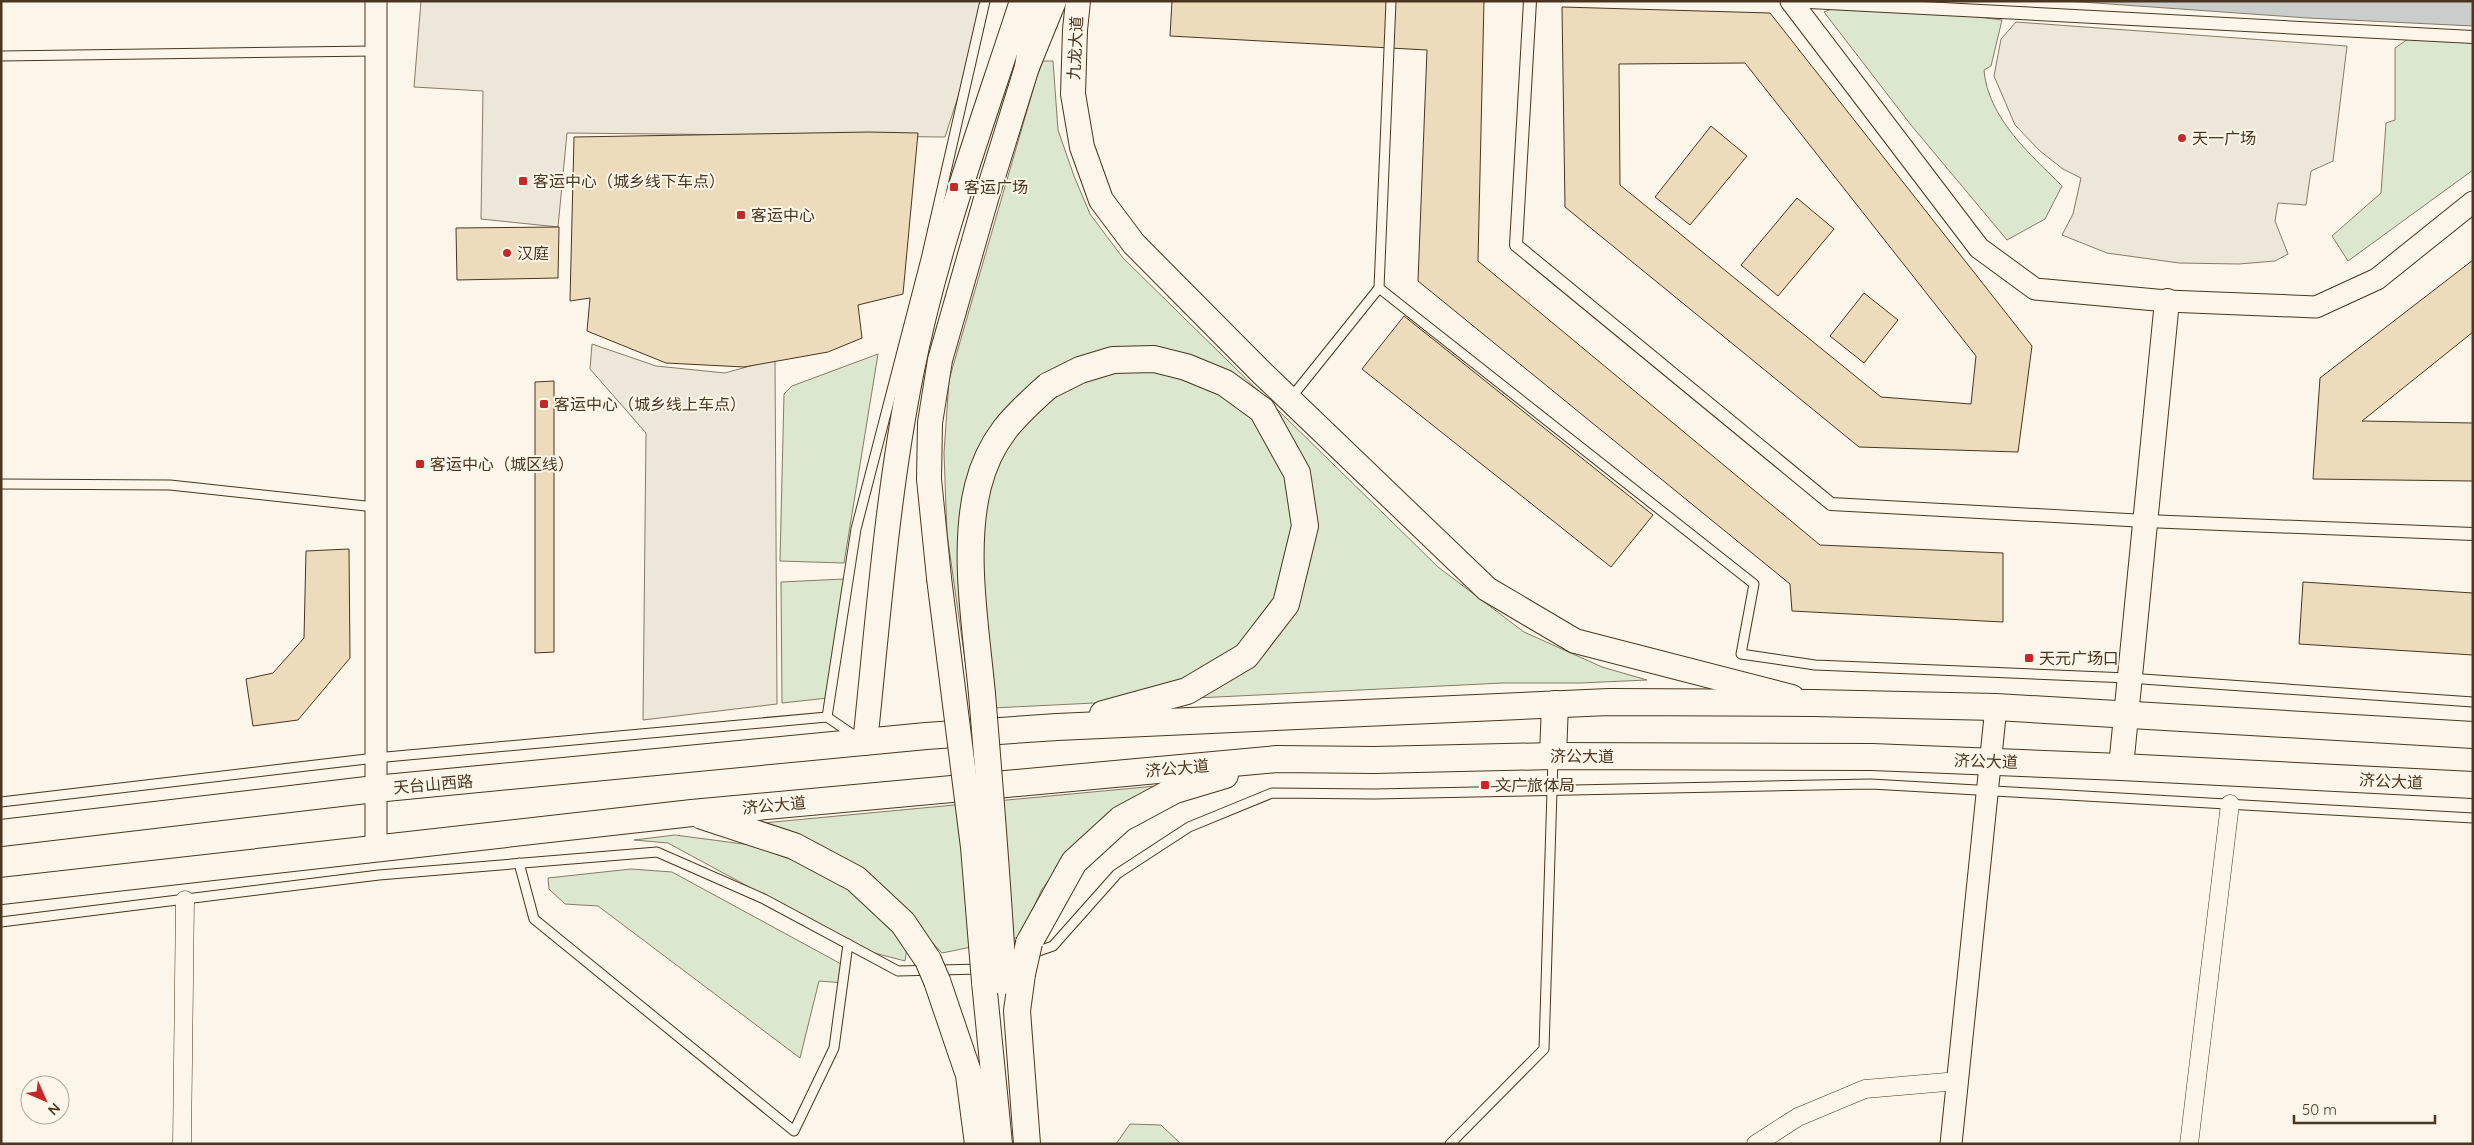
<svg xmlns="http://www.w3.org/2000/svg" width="2474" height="1145" font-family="Quicksand,'Noto Sans SC',sans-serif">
  <rect width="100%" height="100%" fill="#fbf6e9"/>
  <g fill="#dce7d0" stroke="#887966">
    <path d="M1851 1 2002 20 1991 66 1984 70C1988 118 2030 154 2062 186L2045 219 2007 240 1911 125 1824 12Z"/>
    <path d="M2411 37 2473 41V170L2348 261 2332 236 2381 193 2386 123 2395 120V48Z"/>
    <path d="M1043 61H1053L1058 130 1074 176 1090 214 1123 258 1438 567 1524 632 1602 667 1647 680 1581 683H1503L972 709 947 534 944 453 949 380 1037 76Z"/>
    <path d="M878 354 844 563 780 561 784 394 792 386Z"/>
    <path d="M844 579 828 698 782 703 781 582Z"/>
    <path d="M1156 786 1075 847 1042 889 1020 937 942 953 881 887 763 823Z"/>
    <path d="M675 835 751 845 834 875 885 915 907 948 905 961 867 951 668 843 634 840Z"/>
    <path d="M631 869 672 872 843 965 849 973 844 983 819 981 800 1058 598 906 565 904 549 889 548 878Z"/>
    <path d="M1130 1124 1161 1125 1181 1144H1116Z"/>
  </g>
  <g fill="#ede7d9" stroke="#887966">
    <path d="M421 1H981L967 69 945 137 567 133 558 227 481 219 483 91 414 87Z"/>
    <path d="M2016 22 2347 46 2333 161 2311 171 2306 205 2278 203 2275 221 2288 254 2275 261 2239 264 2179 263 2107 253 2062 235 2073 214 2081 178 2063 169 2040 151 2015 125 1994 76 2001 39Z"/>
    <path d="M592 344 656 366 725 373 775 359 777 704 643 720 646 433 590 369Z"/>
  </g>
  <path fill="#c9cecd" stroke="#887966" d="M2067 1H2473V26L2308 18Z"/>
  <g fill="#ecdcbc" stroke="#4a3520" fill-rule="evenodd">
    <path d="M1172 1H1484L1478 261 1820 545 2003 553V622L1792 611 1790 584 1418 281 1427 50 1170 36Z"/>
    <path d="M1562 7 1770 13 2032 346 2018 452 1859 447 1565 207ZM1745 63 1976 356 1971 404 1881 397 1620 185 1619 64Z"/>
    <path d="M1711 126 1747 156 1690 225 1655 197Z"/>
    <path d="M869 132 918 133 903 294 858 305 862 338 828 352 744 367 666 363 587 331 590 298 570 301 574 137Z"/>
    <path d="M1797 198 1834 229 1778 296 1741 265Z"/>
    <path d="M559 227 558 278 457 280 456 228Z"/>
    <path d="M2473 260V332L2362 421 2473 423V481L2313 479 2320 378Z"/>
    <path d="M1864 293 1898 320 1864 363 1830 336Z"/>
    <path d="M1404 316 1653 515 1611 567 1362 369Z"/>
    <path d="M554 381V652L535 653V382Z"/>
    <path d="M349 549 350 658 298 720 253 726 246 679 273 673 304 638 306 551Z"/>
    <path d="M2303 582 2473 593V655L2299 644Z"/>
  </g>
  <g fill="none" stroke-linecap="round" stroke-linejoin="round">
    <defs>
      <g id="service">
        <path d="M1 56 375 51"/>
        <path d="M1379 288 1391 1"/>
        <path d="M1290 399 1379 288 1754 584 1741 654 1815 665 2128 678 2473 702"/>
        <path d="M1 484 170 485 375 507"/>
        <path d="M827 717 856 529 926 259 985 1"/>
        <path d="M1 802 375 758 827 717 855 736"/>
        <path d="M519 863 534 919 794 1131 834 1048 848 944"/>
        <path d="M1 922 379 875 657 852 764 899 898 971 981 969"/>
        <path d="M1030 954 1053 946 1117 874 1189 827 1272 793 1374 794 1871 784 2473 818"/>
        <path d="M1450 1144 1544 1049 1553 758"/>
      </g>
      <g id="pedestrian">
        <path d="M1530 1 1516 245 1831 504 2146 521 2473 534"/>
        <path d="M1790 1 2473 37"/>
      </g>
      <g id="minor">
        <path d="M182 1144 185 900"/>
        <path d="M1756 1144 1798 1117 1865 1089 1958 1081"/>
        <path d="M2189 1144 2230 804"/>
      </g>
      <g id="tertiary">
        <path d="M376 1V848"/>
        <path d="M1791 1 1979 248 2035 289 2167 301 2316 307 2377 279 2473 202"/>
        <path d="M1951 1144 1996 707"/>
      </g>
      <g id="secondary">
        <path d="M1037 1 1027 67 1054 1"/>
        <path d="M1078 1 1075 30 1073 94 1082 147 1101 200 1134 244 1262 373 1487 589 1575 641 1792 697"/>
        <path d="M939 578 929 479 930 423 940 360 986 199 1027 67"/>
        <path d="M865 743C878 620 887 496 911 375 936 247 982 124 1022 1"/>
        <path d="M2121 767 2167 301"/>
        <path d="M984 982 1000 1144"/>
      </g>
      <g id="primary">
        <path d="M1048 386 1080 370 1113 360 1154 359 1186 367 1225 383 1262 410 1297 473 1305 526 1286 604 1246 656 1187 691 1103 714"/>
        <path d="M1553 756 1555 704"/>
        <path d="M702 816 794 846 856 879 903 923 928 960"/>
        <path d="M1 833 375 789 926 736 1057 727 1609 702 1813 703 1996 707 2473 735"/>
        <path d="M1 891 692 813 1277 759 1374 760 1553 756 1872 757 2121 767 2473 785"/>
        <path d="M1029 943 1074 862 1121 819 1175 790 1225 775"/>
        <path d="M1022 974 1017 1011 1027 1144"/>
        <path d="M937 981 969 1075 978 1144"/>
      </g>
    </defs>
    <use href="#service" stroke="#4a3520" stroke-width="11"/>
    <use href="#pedestrian" stroke="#4a3520" stroke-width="14"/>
    <use href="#minor" stroke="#4a3520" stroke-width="19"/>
    <use href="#tertiary" stroke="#4a3520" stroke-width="23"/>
    <use href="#secondary" stroke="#4a3520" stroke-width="26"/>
    <use href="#primary" stroke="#4a3520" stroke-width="28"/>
    <use href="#service" stroke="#fbf6e9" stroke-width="9"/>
    <use href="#pedestrian" stroke="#fbf6e9" stroke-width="12"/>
    <use href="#minor" stroke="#fbf6e9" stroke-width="18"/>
    <use href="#tertiary" stroke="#fbf6e9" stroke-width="21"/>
    <use href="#secondary" stroke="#fbf6e9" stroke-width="24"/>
    <use href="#primary" stroke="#fbf6e9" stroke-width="26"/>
    <defs>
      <path id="secondary-bridge" d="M939 578 973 847 984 982"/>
      <g id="primary-bridge">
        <path d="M928 960 937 981"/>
        <path d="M1022 974 1029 943"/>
        <path d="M1003 981C998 885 990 790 982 694 976 629 962 550 978 486 990 439 1013 417 1048 386"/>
      </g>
    </defs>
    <use href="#secondary-bridge" stroke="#4a3520" stroke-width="26" stroke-linecap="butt"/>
    <use href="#primary-bridge" stroke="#4a3520" stroke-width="28" stroke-linecap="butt"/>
    <use href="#secondary-bridge" stroke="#fbf6e9" stroke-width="24"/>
    <use href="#primary-bridge" stroke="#fbf6e9" stroke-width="26"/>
  </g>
  <g fill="#c62828" stroke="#fbf6e9" stroke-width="2">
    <circle cx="2182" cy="138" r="5"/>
    <rect x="518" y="176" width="10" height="10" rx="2.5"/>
    <rect x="949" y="182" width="10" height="10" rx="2.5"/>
    <rect x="736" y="210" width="10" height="10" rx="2.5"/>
    <circle cx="507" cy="253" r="5"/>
    <rect x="539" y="399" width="10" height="10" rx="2.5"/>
    <rect x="415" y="459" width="10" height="10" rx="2.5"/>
    <rect x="2024" y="653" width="10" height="10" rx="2.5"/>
    <rect x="1480" y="780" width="10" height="10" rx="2.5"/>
  </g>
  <g text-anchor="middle" stroke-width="4" stroke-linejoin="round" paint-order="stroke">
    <g font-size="16" fill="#4a3520" stroke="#fbf6e9">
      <text transform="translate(1075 48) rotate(-87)" y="6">九龙大道</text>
      <text x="1582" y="762">济公大道</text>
      <text transform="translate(1986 761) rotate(2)" y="6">济公大道</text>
      <text transform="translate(1177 768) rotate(-5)" y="6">济公大道</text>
      <text transform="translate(2391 781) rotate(3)" y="6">济公大道</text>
      <text transform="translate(433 784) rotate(-5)" y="6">天台山西路</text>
      <text transform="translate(774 805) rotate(-5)" y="6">济公大道</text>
    </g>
    <g font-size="16" fill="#4a3520" stroke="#fbf6e9" text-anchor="start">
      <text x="2192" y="144">天一广场</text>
      <text x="533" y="187">客运中心（城乡线下车点）</text>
      <text x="964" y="193">客运广场</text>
      <text x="751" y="221">客运中心</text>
      <text x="517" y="259">汉庭</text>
      <text x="554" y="410">客运中心（城乡线上车点）</text>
      <text x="430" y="470">客运中心（城区线）</text>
      <text x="2039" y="664">天元广场口</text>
      <text x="1495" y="791">文广旅体局</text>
    </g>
  </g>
  <rect width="2474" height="1145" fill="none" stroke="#4a3520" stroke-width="5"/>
  <g transform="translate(45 1100) rotate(135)"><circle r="24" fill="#fbf6e9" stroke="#b4a999"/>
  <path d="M0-4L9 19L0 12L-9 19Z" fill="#c62828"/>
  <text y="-8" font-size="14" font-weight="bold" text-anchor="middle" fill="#4a3520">N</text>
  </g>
  <path d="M2294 1115v8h141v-8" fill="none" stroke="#4a3520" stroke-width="2.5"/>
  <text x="2302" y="1115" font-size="15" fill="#4a3520" stroke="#fbf6e9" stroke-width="4" paint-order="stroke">50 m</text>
</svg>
